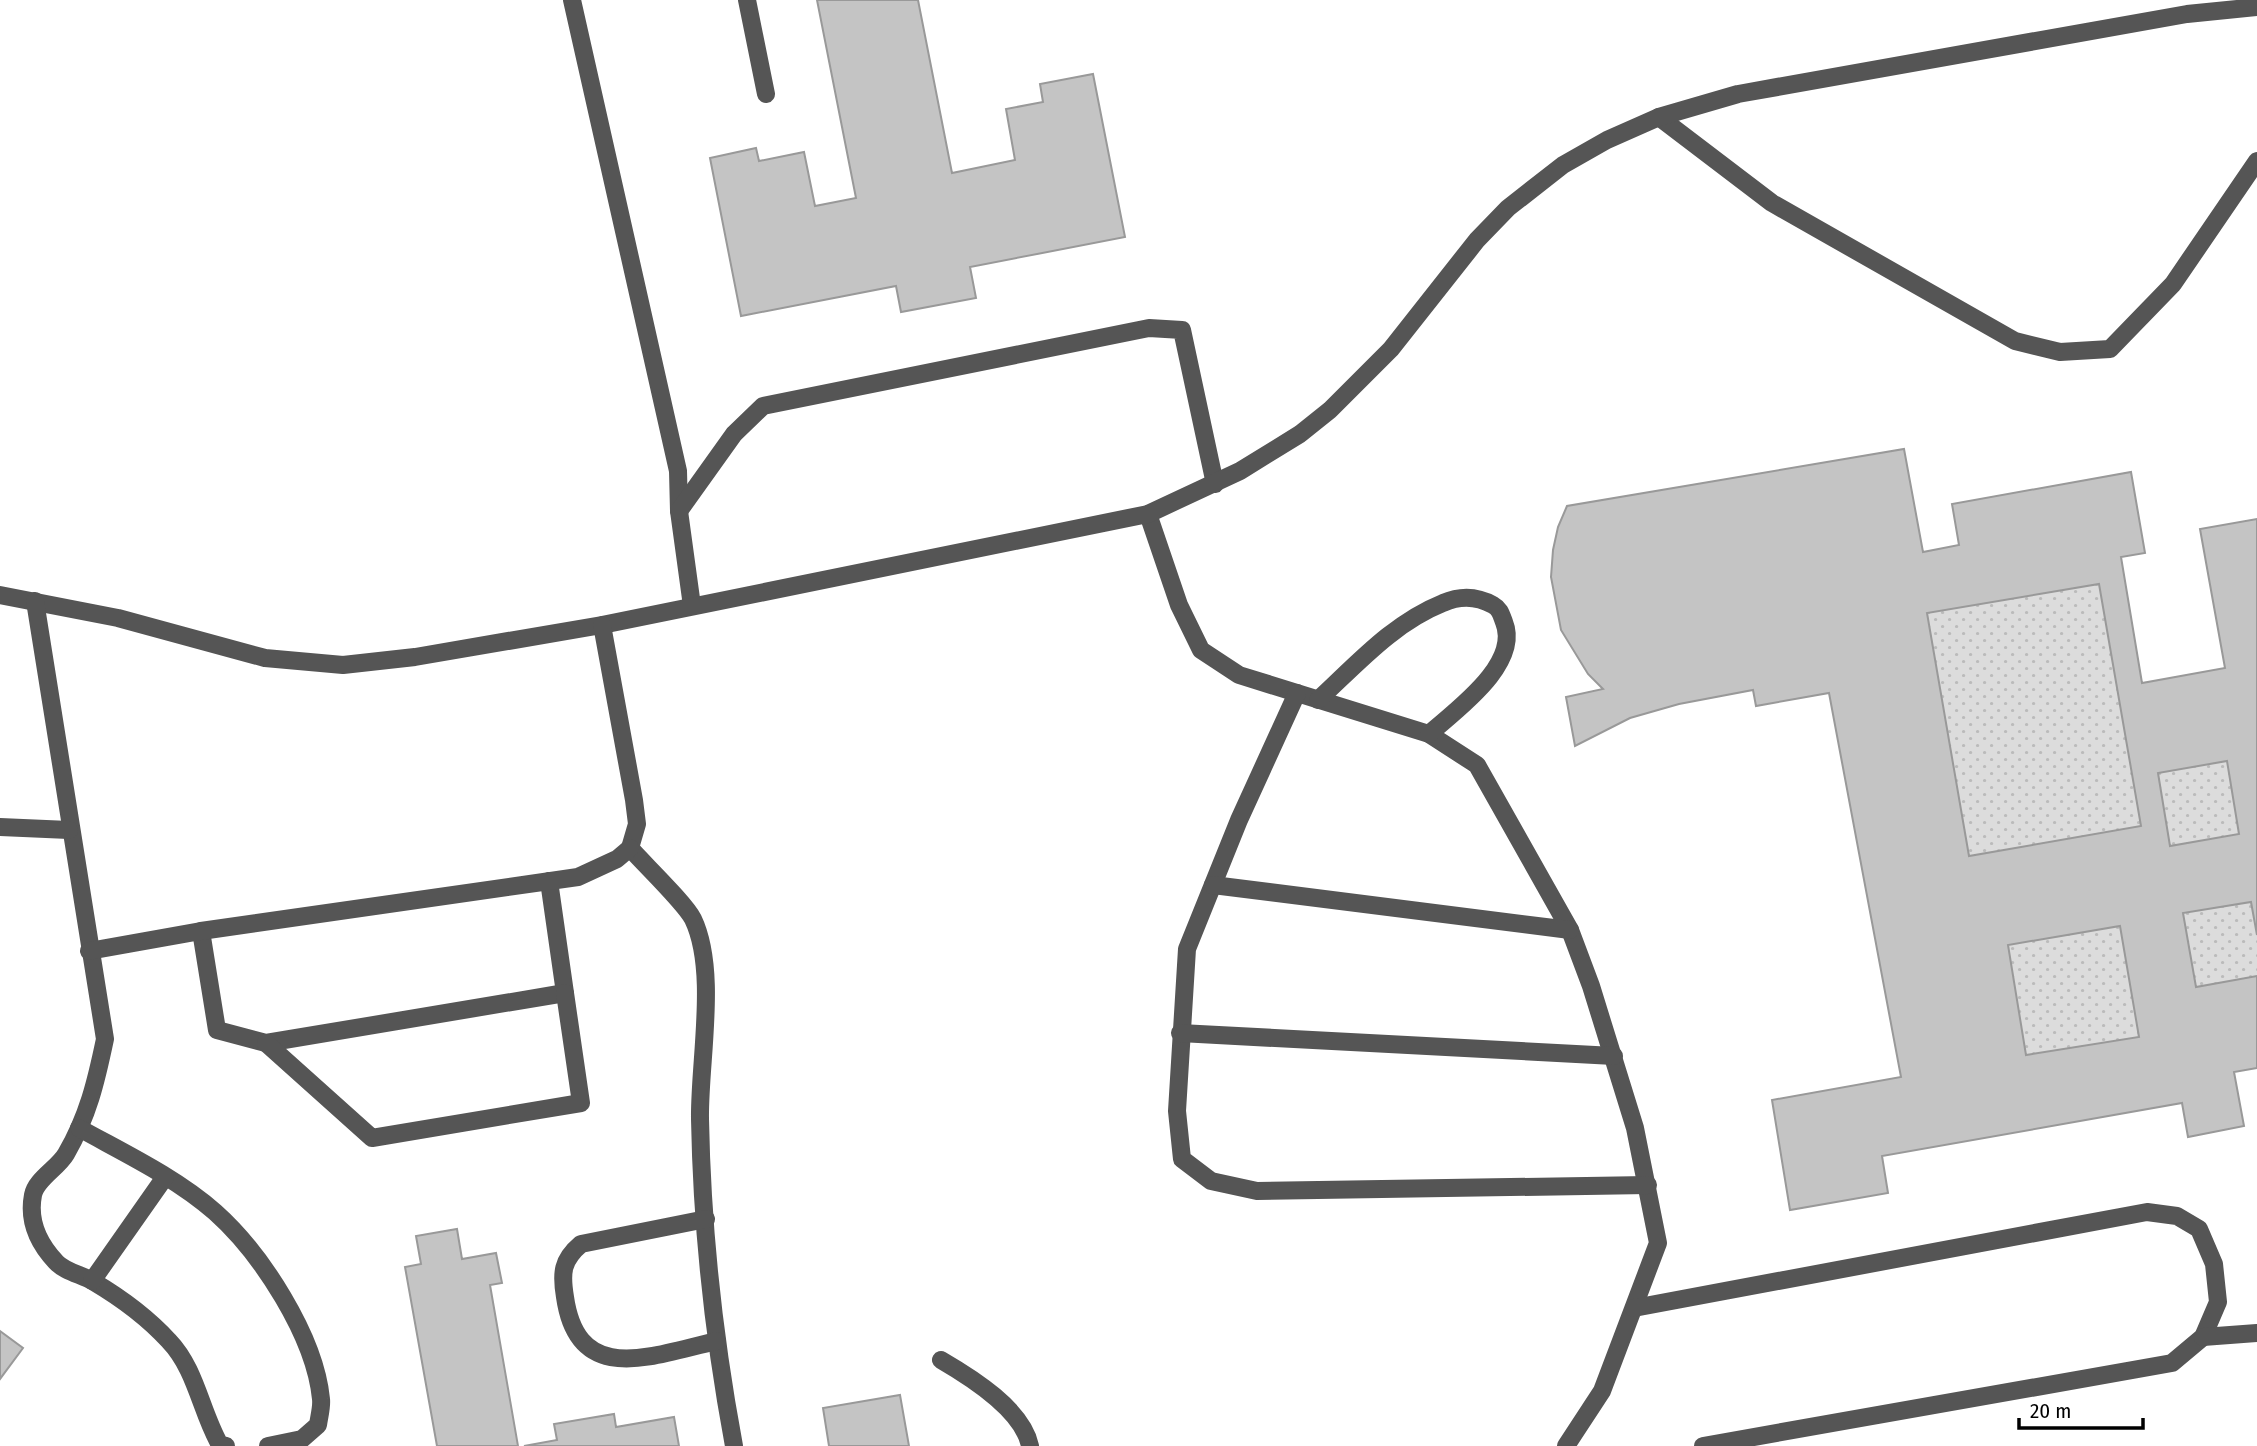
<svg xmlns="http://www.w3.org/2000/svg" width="2257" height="1446" font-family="'Fira Sans Condensed',sans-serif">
  <defs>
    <pattern id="grass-dots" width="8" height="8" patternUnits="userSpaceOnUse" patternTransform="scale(1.75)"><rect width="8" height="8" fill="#dcdcdc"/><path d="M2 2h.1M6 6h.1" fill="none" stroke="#bbb" stroke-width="1.8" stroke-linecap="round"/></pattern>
  </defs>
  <rect width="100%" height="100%" fill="#fff"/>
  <g fill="url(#grass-dots)">
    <path d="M2099 584 2141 826 1969 856 1927 613Z"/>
    <path d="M2227 761 2239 834 2170 846 2158 773Z"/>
    <path d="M2251 902 2257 935V976L2196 987 2183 913Z"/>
    <path d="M2120 926 2139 1037 2026 1055 2008 945Z"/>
  </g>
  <g fill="#c4c4c4" stroke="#999" stroke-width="2" fill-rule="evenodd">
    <path d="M817 0H918L952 173 1015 160 1006 109 1043 102 1040 84 1093 74 1125 237 970 267 976 298 901 312 896 286 741 316 710 158 756 148 759 161 804 152 815 206 856 198Z"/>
    <path d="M1904 449 1923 552 1959 545 1952 504 2131 472 2145 553 2121 557 2142 683 2225 668 2200 529 2257 519V935L2251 902 2183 913 2196 987 2257 976V1068L2234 1072 2244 1126 2188 1137 2182 1103 1882 1156 1888 1193 1790 1210 1772 1100 1901 1077 1829 693 1756 706 1753 690 1679 704 1630 718 1575 746 1566 697 1603 689 1588 674 1561 630 1551 577 1553 550 1558 527 1567 506ZM2099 584 2141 826 1969 856 1927 613ZM2227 761 2239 834 2170 846 2158 773ZM2120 926 2139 1037 2026 1055 2008 945Z"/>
    <path d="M457 1229 462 1259 496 1253 502 1283 490 1285 518 1446H437L405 1267 421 1264 416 1236Z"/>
    <path d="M0 1331 23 1348 0 1379Z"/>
    <path d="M900 1395 909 1446H829L823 1408Z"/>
    <path d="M614 1414 616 1427 674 1417 679 1446H524L557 1440 554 1424Z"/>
  </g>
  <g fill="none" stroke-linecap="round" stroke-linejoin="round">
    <g stroke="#555" stroke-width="18">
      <path d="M572 0 678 471 679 511 692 606"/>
      <path d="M747 0 766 94"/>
      <path d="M1659 117 1772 203 2015 341 2060 352 2110 349 2173 284 2257 161"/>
      <path d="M679 511 734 434 763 406 1149 328 1182 330 1215 484"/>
      <path d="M1148 514 1179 605 1201 650 1239 675 1429 734 1477 765 1570 930 1591 986 1635 1128 1658 1243 1602 1391 1566 1446"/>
      <path d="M0 595 118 618 265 658 343 665 415 657 602 625 1148 514 1240 471 1300 434 1330 410 1391 349 1477 240 1508 208 1563 165 1607 140 1659 117 1738 94 2187 14 2257 7"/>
      <path d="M35 601 105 1039C96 1082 88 1116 66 1154 58 1168 36 1179 33 1195 28 1221 39 1244 56 1262 65 1272 83 1275 94 1282 121 1298 147 1317 169 1341 196 1369 201 1412 220 1445L226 1446"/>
      <path d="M602 625 634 800 637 824 630 848C644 864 685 903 693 919 718 971 699 1062 700 1119 702 1229 714 1339 734 1446"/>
      <path d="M1297 693 1239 820 1187 949 1177 1111 1182 1159 1211 1181 1257 1191 1648 1185"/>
      <path d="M1318 700C1357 664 1393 623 1443 603 1461 595 1477 596 1493 605 1500 609 1501 614 1504 622 1521 664 1456 710 1429 734"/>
      <path d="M0 827 69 830"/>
      <path d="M1213 885 1570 930"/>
      <path d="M201 931 217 1030 266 1043 565 993 549 881"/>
      <path d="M89 951 201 931 578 877 617 859 630 848"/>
      <path d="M1180 1033 1614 1056"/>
      <path d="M266 1043 372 1138 581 1103 565 993"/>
      <path d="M79 1128C124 1153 175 1177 215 1212 261 1253 315 1336 321 1399 322 1407 319 1417 318 1425L302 1439 268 1446"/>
      <path d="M706 1219 581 1244C562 1260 561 1273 565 1297 578 1388 653 1355 717 1341"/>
      <path d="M92 1281 165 1177"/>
      <path d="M1634 1308 2147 1212 2177 1216 2199 1229 2214 1264 2218 1302 2203 1337 2172 1363 1703 1446"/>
      <path d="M2203 1337 2257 1333"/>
      <path d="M941 1360C972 1378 1023 1410 1030 1446"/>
    </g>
  </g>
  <path d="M2019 1418v10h124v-10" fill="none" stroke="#000000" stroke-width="3.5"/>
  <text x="2030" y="1418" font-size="21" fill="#000000" stroke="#ffffff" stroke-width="5" paint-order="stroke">20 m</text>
</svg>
